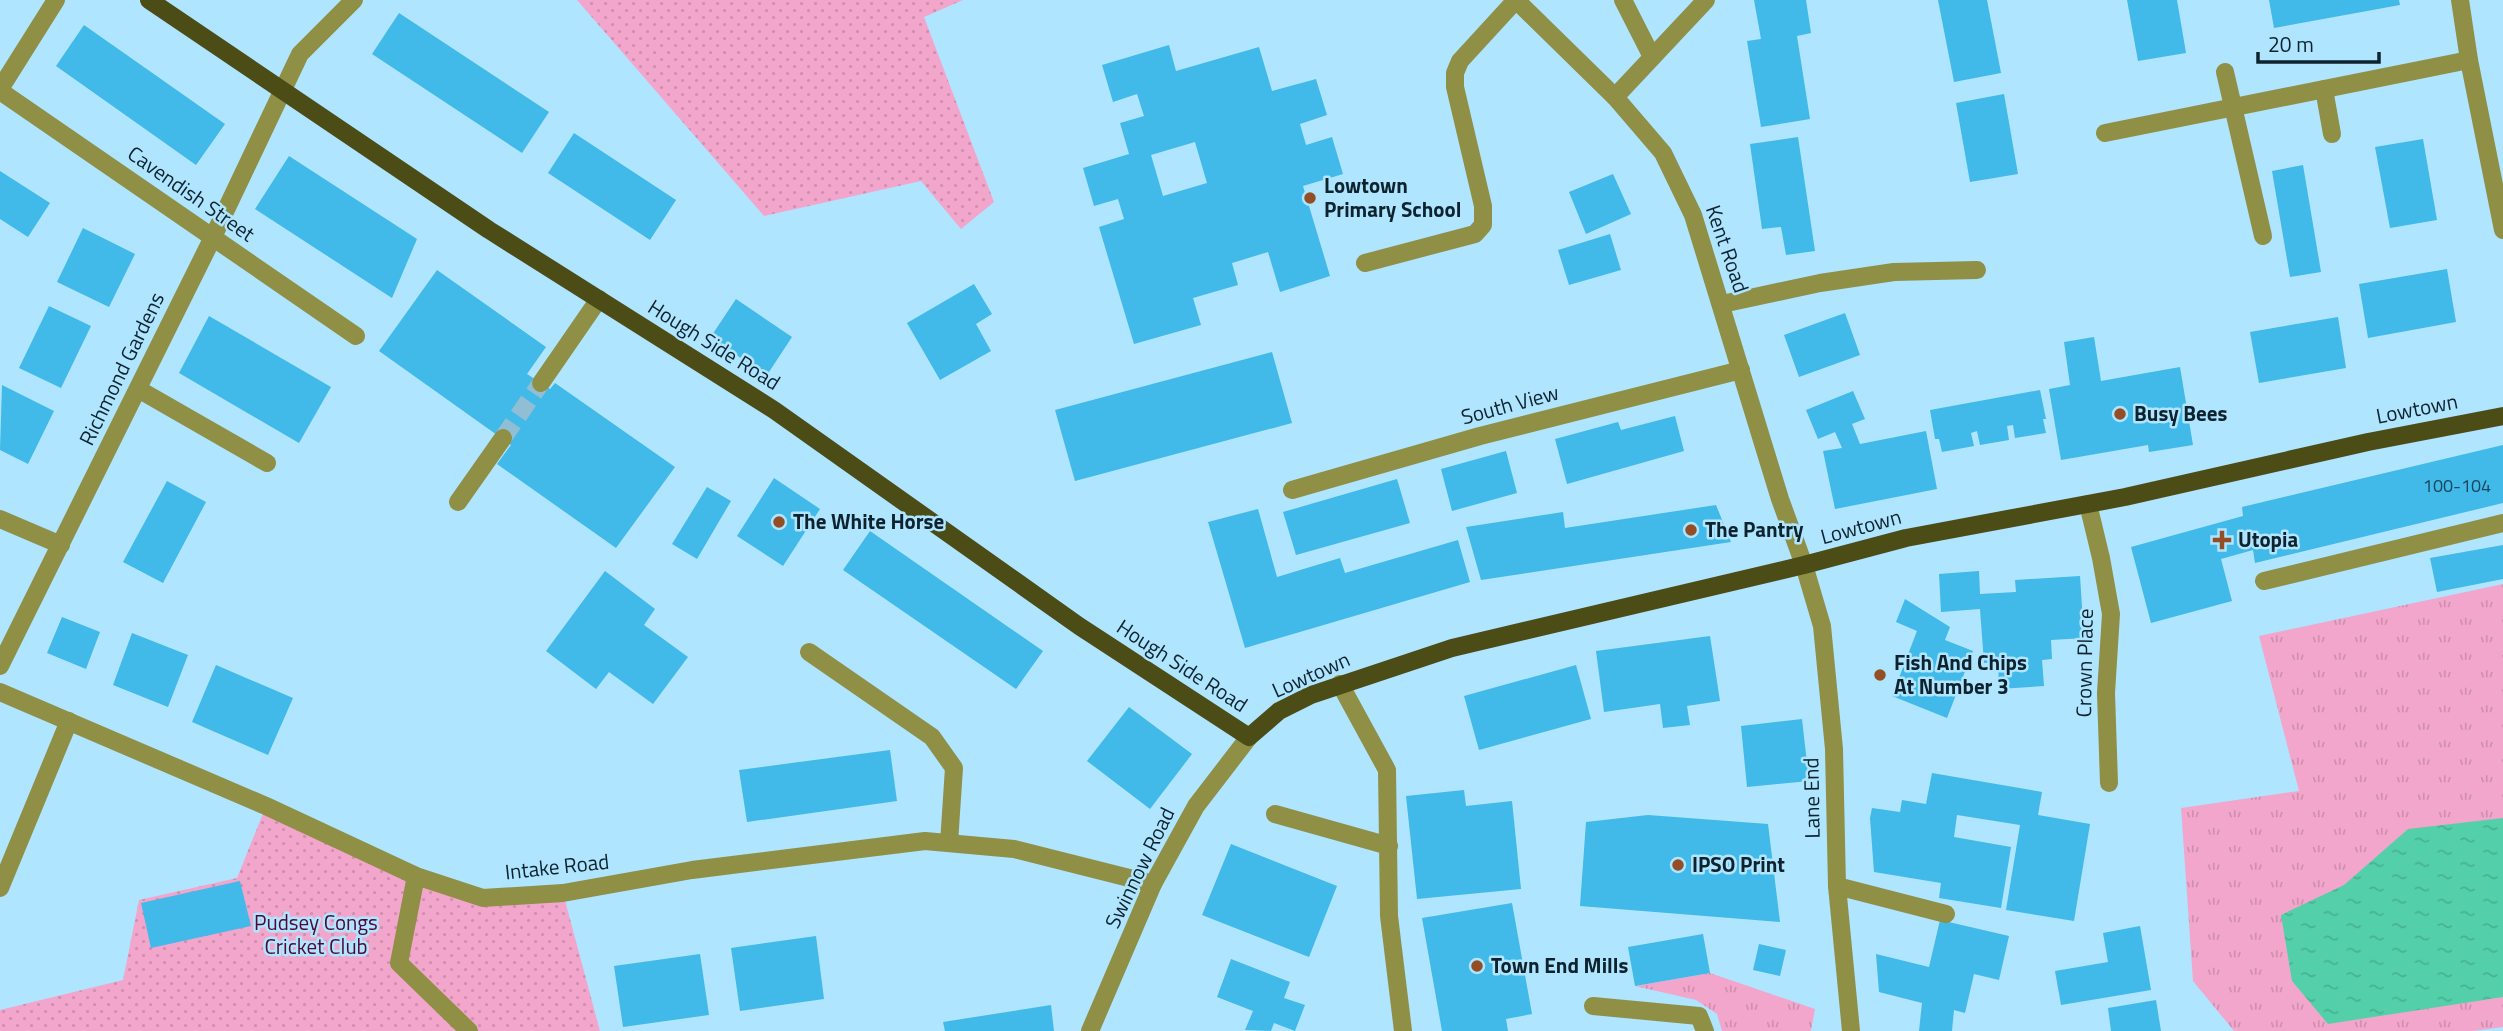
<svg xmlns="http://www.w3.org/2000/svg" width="2503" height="1031" font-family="'Titillium Web',sans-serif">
  <defs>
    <pattern id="grass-tufts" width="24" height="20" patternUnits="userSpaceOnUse" patternTransform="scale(1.75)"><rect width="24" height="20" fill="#f3a6cb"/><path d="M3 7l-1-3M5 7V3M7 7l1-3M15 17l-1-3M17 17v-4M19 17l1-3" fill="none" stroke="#cf8faf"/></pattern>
    <pattern id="park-dots" width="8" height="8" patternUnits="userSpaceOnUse" patternTransform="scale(1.75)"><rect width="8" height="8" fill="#f3a6cb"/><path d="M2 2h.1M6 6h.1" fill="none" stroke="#cf8faf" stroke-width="1.8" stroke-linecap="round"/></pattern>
    <pattern id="water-ripples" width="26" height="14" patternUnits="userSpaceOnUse" patternTransform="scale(1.75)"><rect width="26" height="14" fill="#53d0a9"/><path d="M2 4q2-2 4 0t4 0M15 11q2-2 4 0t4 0" fill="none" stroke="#47b292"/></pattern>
  </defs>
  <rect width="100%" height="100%" fill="#afe5ff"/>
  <g fill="url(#grass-tufts)">
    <path d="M2503 584V1027L2473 1031H2234L2193 981 2181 808 2299 791 2259 636Z"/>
    <path d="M1710 973 1815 1009 1811 1031H1722L1717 1014 1696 1000 1635 986Z"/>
  </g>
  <g fill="url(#park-dots)">
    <path d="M577 0H963L924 17 994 202 961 229 921 181 764 216Z"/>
    <path d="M266 806 483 898 563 893 600 1031H0V1010L123 980 139 900 237 878Z"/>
  </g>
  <path fill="url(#water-ripples)" d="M2503 818V997L2328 1024 2292 981 2281 915 2344 885 2408 829Z"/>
  <g fill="#41b9e9" fill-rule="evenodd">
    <path d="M1754 0H1806L1811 33 1797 36 1810 119 1761 127 1747 41 1761 39Z"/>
    <path d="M1938 0H1987L2001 73 1954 82Z"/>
    <path d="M2127 0H2177L2186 53 2138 61Z"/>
    <path d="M2269 0H2399L2400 5 2274 28Z"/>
    <path d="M399 13 549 112 522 153 372 54Z"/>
    <path d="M84 25 225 124 196 165 56 66Z"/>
    <path d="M1169 45 1176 71 1259 47 1272 91 1316 79 1327 115 1300 124 1306 145 1332 137 1343 174 1303 186 1330 276 1280 292 1268 252 1232 263 1238 285 1193 298 1201 325 1134 344 1099 227 1124 219 1118 199 1094 206 1083 168 1129 154 1120 123 1144 116 1137 94 1113 102 1102 65ZM1195 142 1207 183 1163 196 1151 155Z"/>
    <path d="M2004 94 2018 174 1970 182 1956 103Z"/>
    <path d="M574 133 676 200 650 240 548 173Z"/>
    <path d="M1798 137 1815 251 1786 255 1781 227 1762 229 1750 144Z"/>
    <path d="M2423 139 2437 220 2390 228 2375 147Z"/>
    <path d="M289 156 417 239 392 298 255 209Z"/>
    <path d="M2303 165 2321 272 2290 277 2272 171Z"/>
    <path d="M0 171 50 203 28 237 0 219Z"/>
    <path d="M1613 174 1631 214 1586 234 1569 192Z"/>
    <path d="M83 228 135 254 109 307 57 282Z"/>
    <path d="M1610 234 1621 270 1569 285 1558 250Z"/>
    <path d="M2447 269 2456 322 2368 338 2359 284Z"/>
    <path d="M437 270 546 347 527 374 550 389 555 383 675 467 616 548 497 464 511 445 379 351Z"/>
    <path d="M974 284 992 314 976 324 991 351 940 380 907 323Z"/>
    <path d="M736 299 792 337 767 375 710 338Z"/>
    <path d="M49 306 91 326 61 388 19 368Z"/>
    <path d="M1845 313 1860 355 1799 377 1784 335Z"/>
    <path d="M209 316 331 387 299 443 179 373Z"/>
    <path d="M2338 317 2346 368 2259 383 2250 332Z"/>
    <path d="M2094 337 2101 381 2180 367 2193 445 2149 452 2148 445 2061 460 2049 389 2070 385 2064 342Z"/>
    <path d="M1272 352 1292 423 1075 481 1055 410Z"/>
    <path d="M2 385 54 411 28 464 0 450Z"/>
    <path d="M2040 390 2046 419H2043L2046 433 2015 438 2013 425 2007 426 2009 440 1980 445 1977 431 1971 433 1974 446 1942 452 1939 439H1935L1930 410Z"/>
    <path d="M1853 391 1865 419 1852 424 1860 444 1926 431 1937 489 1835 509 1823 451 1842 448 1835 432 1818 439 1806 410Z"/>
    <path d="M1675 416 1684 451 1567 484 1555 439 1618 422 1621 430Z"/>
    <path d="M2503 445V503L2255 563 2253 550 2221 559 2232 601 2151 623 2131 547 2243 516 2242 507Z"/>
    <path d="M1506 451 1517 493 1452 511 1441 469Z"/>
    <path d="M774 478 820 509 783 566 737 536Z"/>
    <path d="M1397 479 1410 523 1296 555 1283 512Z"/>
    <path d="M167 481 206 502 163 583 123 562Z"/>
    <path d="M707 487 731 501 697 559 672 544Z"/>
    <path d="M1716 505 1731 542 1481 580 1466 527 1563 512 1565 528Z"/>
    <path d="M1258 509 1277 577 1340 558 1345 573 1458 540 1470 582 1245 648 1208 522Z"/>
    <path d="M870 531 1043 651 1016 689 843 570Z"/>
    <path d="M2503 545V579L2437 592 2430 558Z"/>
    <path d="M605 571 655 609 644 625 688 657 653 704 609 672 596 689 546 651Z"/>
    <path d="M1979 571 1980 594 2016 592 2015 580 2080 576 2084 638 2051 640 2052 659 2042 660 2044 686 1999 689 1998 662 1984 663 1980 609 1941 612 1939 574Z"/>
    <path d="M1905 599 1950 627 1945 640 1973 651 1947 718 1892 696 1917 631 1896 622Z"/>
    <path d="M62 617 100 632 86 669 47 653Z"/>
    <path d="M132 633 188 655 168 707 113 685Z"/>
    <path d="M1710 636 1720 701 1687 706 1690 725 1663 728 1660 704 1604 712 1596 651Z"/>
    <path d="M216 665 293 698 268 755 192 722Z"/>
    <path d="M1576 665 1591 719 1479 750 1464 696Z"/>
    <path d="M1129 707 1192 754 1150 809 1087 761Z"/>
    <path d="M1802 719 1809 781 1747 787 1741 726Z"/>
    <path d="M890 750 897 801 747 822 739 770Z"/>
    <path d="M1932 773 2042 792 2038 815 2090 824 2074 921 2006 910 2020 825 1957 815 1954 837 2011 847 2001 908 1939 898 1941 883 1874 872 1870 818 1872 808 1900 812 1902 800 1926 804Z"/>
    <path d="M1464 790 1466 806 1512 801 1521 889 1417 899 1406 796Z"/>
    <path d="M1648 815 1768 824 1780 922 1580 906 1586 822Z"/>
    <path d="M1231 844 1337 886 1309 957 1202 915Z"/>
    <path d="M240 881 251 926 151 948 141 903Z"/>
    <path d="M1512 903 1532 1014 1506 1019 1508 1031H1442L1422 918Z"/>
    <path d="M1940 920 2009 936 1999 980 1974 974 1965 1013 1954 1010 1952 1031H1919L1922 1003 1879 992 1876 954 1929 967Z"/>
    <path d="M2140 926 2151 990 2061 1005 2055 971 2108 962 2103 933Z"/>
    <path d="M1703 934 1710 973 1635 986 1628 947Z"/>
    <path d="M816 936 824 999 740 1011 731 948Z"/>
    <path d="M1759 944 1786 950 1780 976 1753 970Z"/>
    <path d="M700 954 709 1015 623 1027 614 966Z"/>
    <path d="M1231 959 1290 982 1284 998 1305 1005 1295 1031 1274 1023 1271 1031 1245 1030 1253 1011 1217 997Z"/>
    <path d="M2156 1000 2161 1031H2111L2108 1008Z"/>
    <path d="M1051 1005 1054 1031H945L943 1022Z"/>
  </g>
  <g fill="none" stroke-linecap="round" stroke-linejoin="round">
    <path stroke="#8fbed5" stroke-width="18" stroke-dasharray="18 9" stroke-linecap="butt" d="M503 438 541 383"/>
    <g stroke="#8f8f45" stroke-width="18">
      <path d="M1516 0 1615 97 1663 153 1693 215 1780 499 1804 565 1822 626 1834 749 1837 886 1851 1031"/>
      <path d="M1623 0 1652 57"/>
      <path d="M2460 0 2469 60 2503 230"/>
      <path d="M2225 72 2263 236"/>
      <path d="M0 89 56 0"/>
      <path d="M2324 89 2332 134"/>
      <path d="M0 91 356 336"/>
      <path d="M1615 97 1706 0"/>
      <path d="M2105 133 2469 60"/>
      <path d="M1365 263 1475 234 1483 225V206L1455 87V73L1460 61 1516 0"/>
      <path d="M1722 304 1820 283 1894 272 1977 270"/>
      <path d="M541 383 599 299"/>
      <path d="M138 389 267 463"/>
      <path d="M1292 490 1480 436 1741 370"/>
      <path d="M458 502 503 438"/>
      <path d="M2088 504 2101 558 2111 614 2106 693 2109 783"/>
      <path d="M0 519 61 545"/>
      <path d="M2264 581 2503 523"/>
      <path d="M809 652 932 737 954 768 949 843"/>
      <path d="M0 666 213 237 300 54 354 0"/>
      <path d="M1340 684 1387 770 1389 916 1403 1031"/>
      <path d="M0 692 266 806 416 876 483 898 563 893 692 870 925 841 1014 849 1153 884"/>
      <path d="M1275 814 1389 846"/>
      <path d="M416 876 399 963 469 1031"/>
      <path d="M1837 886 1946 914"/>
      <path d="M0 888 69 721"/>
      <path d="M1593 1006 1699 1016 1705 1031"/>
      <path d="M1090 1031 1153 884 1196 806 1249 737"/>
    </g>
    <path stroke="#4c4c17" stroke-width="18" d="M149 0 489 230 774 410 1079 626 1249 737 1279 711 1311 695 1452 648 1804 565 1906 538 2125 497 2368 442 2503 416"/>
  </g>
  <g fill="#944e25" stroke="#afe5ff" stroke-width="2.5">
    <circle cx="1310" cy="198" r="7"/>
    <circle cx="2120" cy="414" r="7"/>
    <circle cx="779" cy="522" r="7"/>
    <circle cx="1691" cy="530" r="7"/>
    <path d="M2218.5 529.5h7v7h7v7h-7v7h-7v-7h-7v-7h7z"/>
    <circle cx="1880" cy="675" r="7"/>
    <circle cx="1678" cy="865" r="7"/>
    <circle cx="1477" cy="966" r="7"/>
  </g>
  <g text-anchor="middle" stroke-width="5" stroke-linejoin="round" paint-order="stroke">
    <g font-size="18" fill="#1b485c">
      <text x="2457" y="492">100-104</text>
    </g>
    <g font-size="21" font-weight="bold" fill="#0e232d" stroke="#afe5ff" text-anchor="start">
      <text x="1324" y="193">Lowtown<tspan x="1324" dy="24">Primary School</tspan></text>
      <text x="2134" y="421">Busy Bees</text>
      <text x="793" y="529">The White Horse</text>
      <text x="1705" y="537">The Pantry</text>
      <text x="2238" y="547">Utopia</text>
      <text x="1894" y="670">Fish And Chips<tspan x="1894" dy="24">At Number 3</tspan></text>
      <text x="1692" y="872">IPSO Print</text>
      <text x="1491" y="973">Town End Mills</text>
    </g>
    <g font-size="21" fill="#0e232d" stroke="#afe5ff">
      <text transform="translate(191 194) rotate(35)" y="7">Cavendish Street</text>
      <text transform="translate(1727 249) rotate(71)" y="7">Kent Road</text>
      <text transform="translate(714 345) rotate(32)" y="7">Hough Side Road</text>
      <text transform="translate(122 369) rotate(-64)" y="7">Richmond Gardens</text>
      <text transform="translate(1510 405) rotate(-15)" y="7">South View</text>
      <text transform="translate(2417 409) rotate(-11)" y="7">Lowtown</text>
      <text transform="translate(1861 527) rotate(-15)" y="7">Lowtown</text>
      <text transform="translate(2085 663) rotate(-89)" y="7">Crown Place</text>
      <text transform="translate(1182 666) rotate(33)" y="7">Hough Side Road</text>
      <text transform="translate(1311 675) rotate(-24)" y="7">Lowtown</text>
      <text transform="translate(1812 798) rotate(-91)" y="7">Lane End</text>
      <text transform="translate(557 867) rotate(-6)" y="7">Intake Road</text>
      <text transform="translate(1140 868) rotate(-64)" y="7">Swinnow Road</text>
    </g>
    <g font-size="21" fill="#500734" stroke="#afe5ff">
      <text x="316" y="930">Pudsey Congs<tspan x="316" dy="24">Cricket Club</tspan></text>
    </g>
  </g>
  <path d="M2258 52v10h121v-10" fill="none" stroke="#0e232d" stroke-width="3.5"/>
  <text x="2268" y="52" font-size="21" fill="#0e232d" stroke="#afe5ff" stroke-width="5" paint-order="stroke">20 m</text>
</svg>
